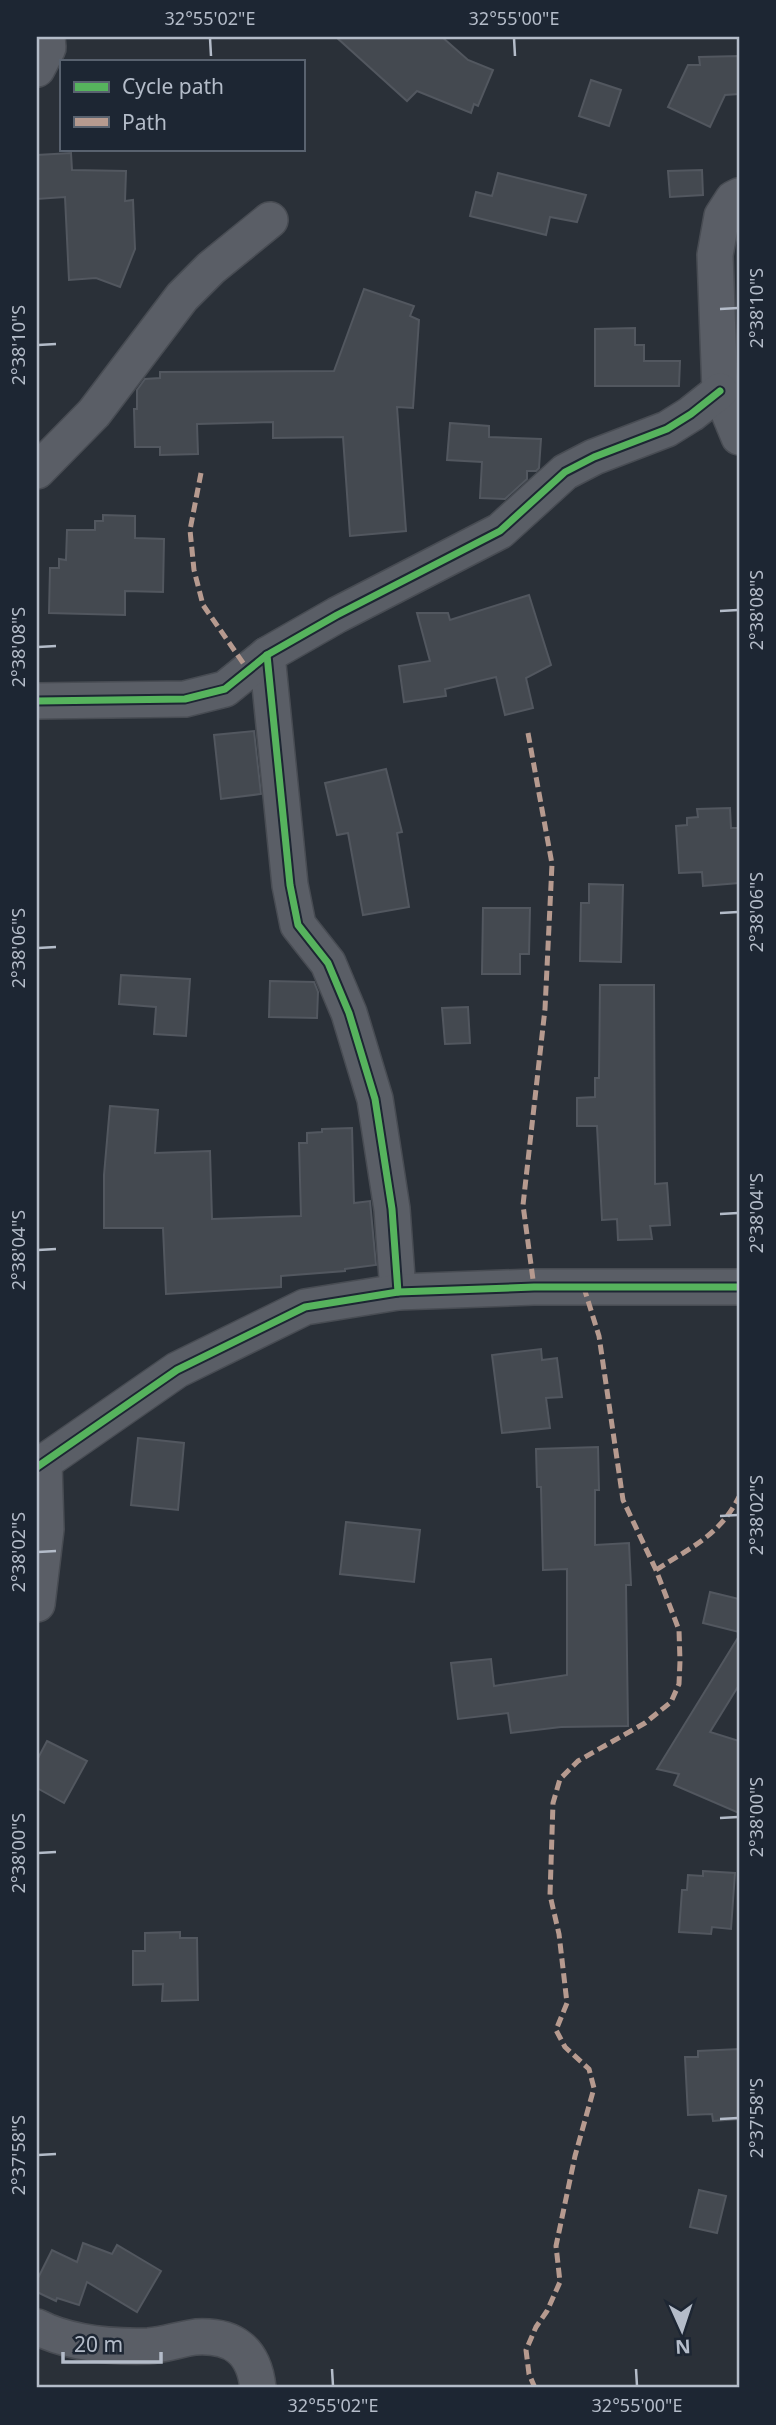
<svg xmlns="http://www.w3.org/2000/svg" width="776" height="2425" font-family="'Noto Sans',sans-serif">
  <rect width="100%" height="100%" fill="#2a3038"/>
  <g fill="#444950" stroke="#52575f" stroke-width="2">
    <path d="M336 37H442L468 60 493 70 478 106 474 104 471 113 417 91 407 101Z"/>
    <path d="M739 56V94L725 95 710 127 668 107 688 65H700L699 57Z"/>
    <path d="M591 80 621 90 609 126 579 116Z"/>
    <path d="M71 153 72 170 126 171 125 201 133 200 135 249 120 287 96 278 69 280 65 197 37 199V155Z"/>
    <path d="M702 170 703 195 670 197 668 171Z"/>
    <path d="M498 173 586 195 577 222 550 217 546 235 470 216 476 192 492 196Z"/>
    <path d="M364 289 414 306 410 316 419 320 413 408 397 407 406 531 350 536 343 437 273 438V422L197 424 198 454 160 455V447H135L134 409H137V390L145 379 160 378V372L334 371Z"/>
    <path d="M635 328V345H644V361H680L679 386H595V329Z"/>
    <path d="M450 423 489 426V437L541 439 539 468 536 471H527V479L505 499 480 498 482 462 447 460Z"/>
    <path d="M103 515 135 516V538L164 539 163 592 125 591V615L49 613 50 568H59V559L66 560 67 530H95V521H103Z"/>
    <path d="M529 595 551 665 526 678 533 708 505 715 496 677 445 689 446 696 404 702 399 666 430 661 417 613H448L450 620Z"/>
    <path d="M254 731 261 794 221 799 214 735Z"/>
    <path d="M386 769 402 832 397 833 409 907 363 915 348 833 337 835 325 783Z"/>
    <path d="M730 808 731 828H739V883L703 886 702 872 679 873 676 826 687 825V818L698 817 697 809Z"/>
    <path d="M589 884 623 885 621 962 580 961 581 903H589Z"/>
    <path d="M483 908H530L529 954H520V974H482Z"/>
    <path d="M121 975 190 979 186 1036 154 1034 156 1007 119 1004Z"/>
    <path d="M270 981 314 982 318 992 317 1018 269 1017Z"/>
    <path d="M600 985H654L655 1184 667 1183 670 1225 650 1226 652 1239 618 1240 617 1219 602 1220 597 1126H577V1098L595 1097V1078H599Z"/>
    <path d="M468 1007 470 1043 445 1044 442 1008Z"/>
    <path d="M110 1106 158 1110 155 1153 210 1151 212 1219 301 1216 299 1143H307V1133L322 1132V1129L352 1128 354 1203 370 1201 376 1265 345 1269V1271L281 1276V1287L166 1294 163 1228H104V1175Z"/>
    <path d="M541 1349 542 1360 557 1358 562 1397 546 1398 550 1428 502 1433 492 1355Z"/>
    <path d="M138 1438 184 1443 178 1510 131 1505Z"/>
    <path d="M598 1447 599 1490H595V1545L629 1543 631 1585H626L628 1726 561 1727 511 1733 508 1713 458 1719 451 1663 491 1659 494 1686 567 1675V1569L543 1570 541 1487H537L536 1449Z"/>
    <path d="M346 1522 420 1530 414 1582 340 1574Z"/>
    <path d="M710 1592 739 1599V1632L703 1623Z"/>
    <path d="M739 1636V1685L710 1732 739 1741V1813L674 1785 679 1774 657 1769Z"/>
    <path d="M47 1741 87 1761 64 1803 37 1788V1760Z"/>
    <path d="M703 1871 735 1873 731 1929 712 1927 711 1934 679 1932 682 1890H687L688 1875 703 1876Z"/>
    <path d="M180 1932V1938H197L198 2000 162 2001 163 1984 133 1985V1951H145V1933Z"/>
    <path d="M739 2049V2119L713 2121 712 2114 688 2115 685 2057H698V2051Z"/>
    <path d="M699 2190 726 2196 717 2233 690 2227Z"/>
    <path d="M83 2243 112 2254 117 2245 161 2271 137 2312 87 2282 79 2305 57 2298 56 2301 37 2292V2280L52 2250 77 2262Z"/>
  </g>
  <g fill="none" stroke-linecap="round" stroke-linejoin="round">
    <defs>
      <g id="minor">
        <path d="M37 69 48 48 47 37"/>
        <path d="M739 196 733 199 722 216 715 255 720 391 739 437"/>
        <path d="M37 471 94 413 182 297 211 268 270 220"/>
        <path d="M267 655 290 885 298 925 328 963 349 1013 375 1099 392 1209 398 1292"/>
        <path d="M37 701 185 699 225 689 267 655 337 615 500 531 565 472 594 457 667 429 691 414 720 391"/>
        <path d="M37 1467 177 1370 305 1307 398 1292 534 1287H739"/>
        <path d="M37 1604 46 1529 44 1463"/>
        <path d="M37 2327C70 2344 110 2347 148 2346 164 2345 180 2339 196 2337 234 2335 254 2351 258 2388"/>
      </g>
    </defs>
    <use href="#minor" stroke="#484c53" stroke-width="38"/>
    <use href="#minor" stroke="#5a5e66" stroke-width="35"/>
    <g stroke="#b69a8f" stroke-width="5" stroke-dasharray="10 5" stroke-linecap="butt">
      <path d="M201 473 190 530 194 570 203 605 248 670"/>
      <path d="M528 733 552 864 545 1009 523 1205 534 1287"/>
      <path d="M656 1570C691 1547 719 1536 739 1497"/>
      <path d="M535 2388 529 2374 526 2350 536 2327 547 2311 560 2282 556 2246 575 2156 594 2088 589 2069 565 2047 556 2030 567 2003 559 1934 550 1895 553 1803 560 1779 578 1761 645 1723 671 1702 679 1684 680 1661 679 1630 656 1570 623 1500 599 1336 584 1288"/>
    </g>
    <defs>
      <g id="cycleway">
        <path d="M267 655 290 885 298 925 328 963 349 1013 375 1099 392 1209 398 1292"/>
        <path d="M37 701 185 699 225 689 267 655 337 615 500 531 565 472 594 457 667 429 691 414 720 391"/>
        <path d="M37 1467 177 1370 305 1307 398 1292 534 1287H739"/>
      </g>
    </defs>
    <use href="#cycleway" stroke="#1d2633" stroke-width="11"/>
    <use href="#cycleway" stroke="#56b35d" stroke-width="7"/>
  </g>
  <path fill="none" stroke="#b4bcc9" stroke-width="2.5" d="M210 38 211 56M514 38 515 56M720 309 738 308M38 345 56 344M720 611 738 610M38 647 56 646M720 913 738 912M38 948 56 947M720 1214 738 1213M38 1250 56 1249M720 1516 738 1515M38 1552 56 1551M720 1818 738 1817M38 1853 56 1852M720 2119 738 2118M38 2155 56 2154M332 2369 333 2386M636 2369 637 2386"/>
  <rect width="776" height="2425" fill="none" stroke="#1d2633" stroke-width="77"/>
  <rect x="60" y="60" width="245" height="91" fill="#1d2633" stroke="#59626f" stroke-width="2"/>
  <rect x="74" y="82" width="35" height="10" fill="#56b35d" stroke="#59626f" stroke-width="2"/>
  <text x="122" y="94" font-size="21" fill="#b4bcc9">Cycle path</text>
  <rect x="74" y="117" width="35" height="10" fill="#b69a8f" stroke="#59626f" stroke-width="2"/>
  <text x="122" y="130" font-size="21" fill="#b4bcc9">Path</text>
  <g transform="translate(682 2330) rotate(177)" stroke="#1d2633" stroke-width="5" paint-order="stroke">
  <path d="M0-5L12 26L0 18L-12 26Z" fill="#b4bcc9"/>
  <text y="-10" font-size="19" font-weight="bold" text-anchor="middle" fill="#b4bcc9">N</text>
  </g>
  <path d="M63 2352v10h98v-10" fill="none" stroke="#b4bcc9" stroke-width="3.5"/>
  <text x="74" y="2352" font-size="21" fill="#b4bcc9" stroke="#1d2633" stroke-width="5" paint-order="stroke">20 m</text>
  <rect x="38" y="38" width="700" height="2348" fill="none" stroke="#b4bcc9" stroke-width="2.5"/>
  <g font-size="18" text-anchor="middle" fill="#b4bcc9">
    <text x="210" y="25">32°55'02"E</text>
    <text x="514" y="25">32°55'00"E</text>
    <text transform="translate(757 308) rotate(-90)" y="6">2°38'10"S</text>
    <text transform="translate(19 345) rotate(-90)" y="6">2°38'10"S</text>
    <text transform="translate(757 610) rotate(-90)" y="6">2°38'08"S</text>
    <text transform="translate(19 647) rotate(-90)" y="6">2°38'08"S</text>
    <text transform="translate(757 912) rotate(-90)" y="6">2°38'06"S</text>
    <text transform="translate(19 948) rotate(-90)" y="6">2°38'06"S</text>
    <text transform="translate(757 1213) rotate(-90)" y="6">2°38'04"S</text>
    <text transform="translate(19 1250) rotate(-90)" y="6">2°38'04"S</text>
    <text transform="translate(757 1515) rotate(-90)" y="6">2°38'02"S</text>
    <text transform="translate(19 1552) rotate(-90)" y="6">2°38'02"S</text>
    <text transform="translate(757 1817) rotate(-90)" y="6">2°38'00"S</text>
    <text transform="translate(19 1853) rotate(-90)" y="6">2°38'00"S</text>
    <text transform="translate(757 2118) rotate(-90)" y="6">2°37'58"S</text>
    <text transform="translate(19 2155) rotate(-90)" y="6">2°37'58"S</text>
    <text x="333" y="2412">32°55'02"E</text>
    <text x="637" y="2412">32°55'00"E</text>
  </g>
</svg>
